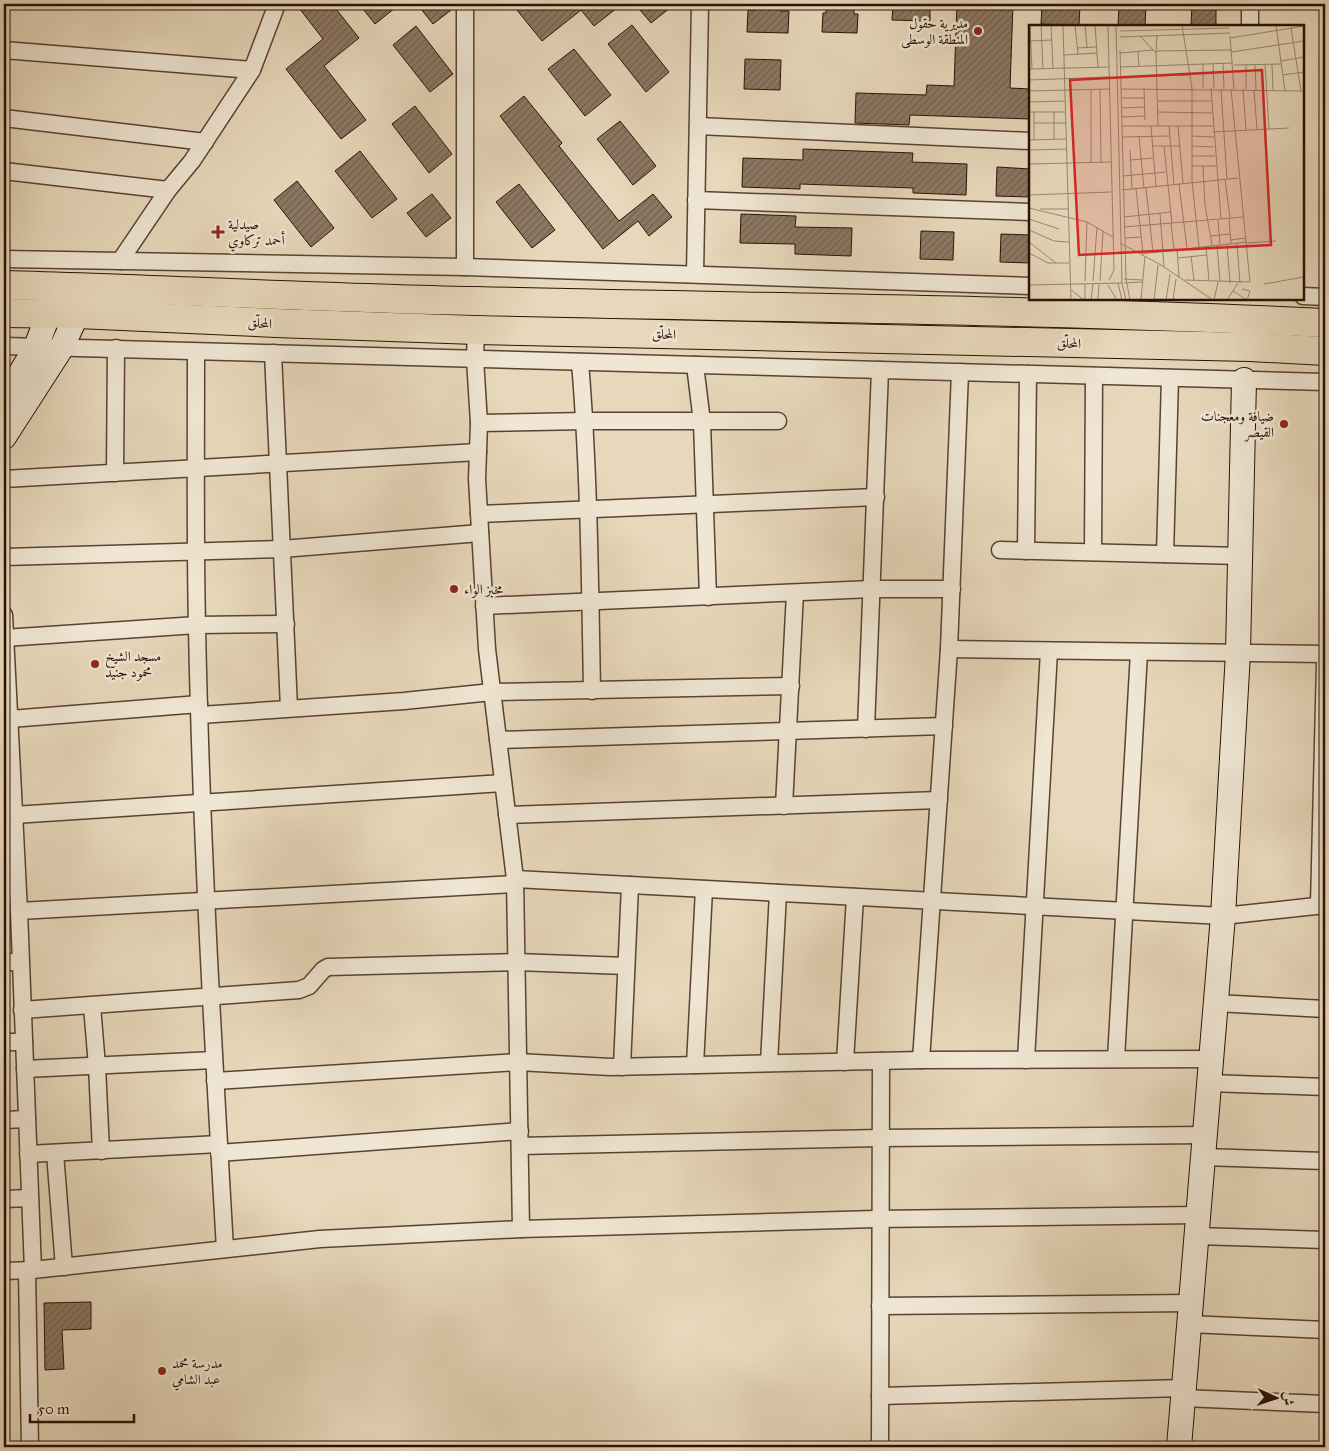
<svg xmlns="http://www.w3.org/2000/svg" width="1329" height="1451" font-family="'IM FELL Great Primer',Amiri,serif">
  <defs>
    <pattern id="building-hatch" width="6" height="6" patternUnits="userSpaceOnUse" patternTransform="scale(1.25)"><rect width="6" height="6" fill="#8c7864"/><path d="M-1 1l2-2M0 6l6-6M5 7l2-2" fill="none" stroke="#736150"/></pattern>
  </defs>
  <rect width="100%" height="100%" fill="#e7d8bb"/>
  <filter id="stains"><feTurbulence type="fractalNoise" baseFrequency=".004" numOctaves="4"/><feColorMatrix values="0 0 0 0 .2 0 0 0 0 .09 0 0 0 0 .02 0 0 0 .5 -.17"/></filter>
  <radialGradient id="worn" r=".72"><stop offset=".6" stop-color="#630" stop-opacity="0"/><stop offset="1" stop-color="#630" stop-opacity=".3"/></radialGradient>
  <g fill="url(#building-hatch)" stroke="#2a1006">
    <path d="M296 4H332L359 38 324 66 366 120 341 139 286 69 323 39Z"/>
    <path d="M359 4H400L375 24Z"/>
    <path d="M417 4H455V7L433 24Z"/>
    <path d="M512 4H622L594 26 581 10 542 41Z"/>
    <path d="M635 4H675L651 23Z"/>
    <path d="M757 4H780V11H789L788 33 747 32 748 10H756Z"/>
    <path d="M826 4H854V14H858L857 33 822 32 823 13H826Z"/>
    <path d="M893 4H930V21L892 20Z"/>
    <path d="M957 4H1013L1010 88 1030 89V119L910 115 909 125 855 123 856 93 926 95 927 85 954 86Z"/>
    <path d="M1042 4H1080L1079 26 1041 24Z"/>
    <path d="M1119 4H1146L1145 26H1118Z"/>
    <path d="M1192 4H1216V26H1191Z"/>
    <path d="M632 25 669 72 646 92 608 44Z"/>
    <path d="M416 26 453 74 430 92 393 45Z"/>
    <path d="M574 49 611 95 585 116 548 69Z"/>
    <path d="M745 59 781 60 780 90 744 89Z"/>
    <path d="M524 96 562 143 559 146 619 221 653 194 672 217 649 236 638 221 603 249 500 116Z"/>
    <path d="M415 106 452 154 429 173 392 124Z"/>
    <path d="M620 121 656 166 633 185 597 139Z"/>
    <path d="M803 149 913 153 912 162 967 164 966 195 913 193V188L800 184V189L742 187 743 158 803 160Z"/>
    <path d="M360 151 397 199 372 218 335 171Z"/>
    <path d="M997 167 1030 169V197L996 196Z"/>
    <path d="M297 181 334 228 311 247 274 200Z"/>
    <path d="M519 184 555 230 532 248 496 202Z"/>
    <path d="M432 194 451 218 426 237 407 213Z"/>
    <path d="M741 214 796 216 795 227 852 228 851 256 795 254V244L740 243Z"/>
    <path d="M921 231 954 232 953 260 920 259Z"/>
    <path d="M1001 234 1030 235V263L1000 262Z"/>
    <path d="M91 1302V1329L62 1330 64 1369 45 1370 44 1303Z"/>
  </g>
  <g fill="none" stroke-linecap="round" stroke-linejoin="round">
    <defs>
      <g id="street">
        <path d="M1250 26V4"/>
        <path d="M4 50 252 70"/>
        <path d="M4 118 205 142"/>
        <path d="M698 126 1030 141"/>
        <path d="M4 171 168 190"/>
        <path d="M696 200 1030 212"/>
        <path d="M4 259 465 267 1030 286"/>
        <path d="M120 261 168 190 192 161 252 70 277 4"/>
        <path d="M465 267V4"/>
        <path d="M695 274 700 4"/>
        <path d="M1303 296 1325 297"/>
        <path d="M476 330 475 359 479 423 477 479 487 649 515 879 521 1229"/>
        <path d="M4 346 1325 382"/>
        <path d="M196 352C196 443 195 535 197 627 201 834 213 1042 225 1249"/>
        <path d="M273 353 289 708"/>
        <path d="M580 362C589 471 590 581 592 691"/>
        <path d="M695 365 702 422 708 597"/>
        <path d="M479 423 585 421H778"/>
        <path d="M115 473 116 348"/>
        <path d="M4 479 478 452"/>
        <path d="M479 514 876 497"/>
        <path d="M1000 550 1241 556"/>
        <path d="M1026 551 1028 374"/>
        <path d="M1093 552 1094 376"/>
        <path d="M1165 554 1170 378"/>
        <path d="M4 557 282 549 480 533"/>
        <path d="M484 606 872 589H952"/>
        <path d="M4 615 19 911 33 1270"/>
        <path d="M4 638 197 625 286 624"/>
        <path d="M949 649 1325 654"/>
        <path d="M200 715 404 701 492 692 791 686"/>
        <path d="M10 719 199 704"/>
        <path d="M866 729 880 370"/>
        <path d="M498 740 944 726"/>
        <path d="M784 806 795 593"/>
        <path d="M14 815 503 783"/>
        <path d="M507 815 939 800"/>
        <path d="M515 879 1223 916 1325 905"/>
        <path d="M1319 905 1325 663"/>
        <path d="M19 911 515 884"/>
        <path d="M4 962H20"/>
        <path d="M1216 1003 1325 1009"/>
        <path d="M92 1006 97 1066 101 1151"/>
        <path d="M22 1010 299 990 309 986 323 970 328 967 516 962 626 966"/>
        <path d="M4 1042H24"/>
        <path d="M1116 1059 1139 652"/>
        <path d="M921 1060 949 649 960 372"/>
        <path d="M1026 1060 1049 651"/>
        <path d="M845 1062 855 897"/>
        <path d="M769 1063 778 893"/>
        <path d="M695 1065 704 889"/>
        <path d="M622 1067 630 885"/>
        <path d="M25 1069 214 1060"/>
        <path d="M215 1081 518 1062 610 1067 921 1060 1212 1059"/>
        <path d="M1209 1083 1325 1087"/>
        <path d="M4 1120 27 1119"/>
        <path d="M520 1146 880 1138 1205 1135"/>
        <path d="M55 1153 64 1267"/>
        <path d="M219 1153 520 1131"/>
        <path d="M28 1154 219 1144"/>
        <path d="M1203 1157 1325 1161"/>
        <path d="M4 1199 30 1198"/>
        <path d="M1196 1236 1325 1240"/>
        <path d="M4 1271 33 1270 320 1239 521 1229 875 1219 1198 1215"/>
        <path d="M27 1271 30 1447"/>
        <path d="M880 1306 1191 1303"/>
        <path d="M1189 1324 1325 1330"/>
        <path d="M880 1396 1184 1388"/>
        <path d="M1183 1398 1325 1404"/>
        <path d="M880 1447 881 1061"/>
      </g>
      <g id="secondary">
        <path d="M4 401 36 347 49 313"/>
        <path d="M4 437 62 347 77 314"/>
        <path d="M1179 1447 1223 916 1238 653 1244 380"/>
      </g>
      <g id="highway">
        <path d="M4 285C161 289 318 298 475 301 759 308 1042 309 1325 323"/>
        <path d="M4 313 77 314 276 323 476 330 1250 347 1325 351"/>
      </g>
    </defs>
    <use href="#street" stroke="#594233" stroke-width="19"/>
    <use href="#secondary" stroke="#2a1006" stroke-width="26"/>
    <use href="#highway" stroke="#2a1006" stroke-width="30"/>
    <use href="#street" stroke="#efe6d3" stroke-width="16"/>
    <use href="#secondary" stroke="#efe6d3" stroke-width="24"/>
    <use href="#highway" stroke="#e7d8bb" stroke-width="28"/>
  </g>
  <g fill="#8f2418" stroke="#efe6d3" stroke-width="2">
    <circle cx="978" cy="31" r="5"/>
    <path d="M215.5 224.5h5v5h5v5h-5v5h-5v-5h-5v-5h5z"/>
    <circle cx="1284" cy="424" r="5"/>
    <circle cx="454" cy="589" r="5"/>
    <circle cx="95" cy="664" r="5"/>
    <circle cx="162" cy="1371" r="5"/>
  </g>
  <g text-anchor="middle" stroke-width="5" stroke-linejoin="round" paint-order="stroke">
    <g font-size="14" fill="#2a1006" stroke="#efe6d3" text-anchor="start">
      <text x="968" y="28" text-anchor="end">مديرية حقول<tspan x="968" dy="16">المنطقة الوسطى</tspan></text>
      <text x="228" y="229">صيدلية<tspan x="228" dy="16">أحمد تركاوي</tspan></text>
      <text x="1274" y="421" text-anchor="end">ضيافة ومعجنات<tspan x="1274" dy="16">القيصر</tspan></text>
      <text x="464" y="594">مخبز الواء</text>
      <text x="105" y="661">مسجد الشيخ<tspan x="105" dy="16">محمود جنيد</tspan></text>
      <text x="172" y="1368">مدرسة محمد<tspan x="172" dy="16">عبد الشامي</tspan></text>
    </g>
    <g font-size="14" fill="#2a1006" stroke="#efe6d3">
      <text transform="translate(260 323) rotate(3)" y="5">المحلّق</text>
      <text transform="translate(664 334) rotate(1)" y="5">المحلّق</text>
      <text transform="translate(1069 343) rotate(1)" y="5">المحلّق</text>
    </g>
  </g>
  <g transform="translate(1029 25)">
    <rect width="275" height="275" fill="#e7d8bb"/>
    <path fill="none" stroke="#9b8873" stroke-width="1" d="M1 0 3 44M12 0 14 44M22 0 24 44M34 0 42 275M46 0 49 29M56 0 58 22M66 0 69 43M79 0 85 245 80 255M153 0 163 63V156M247 0 256 66M262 3 272 66M91 6 200 3M111 11 127 28 129 101M201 11 205 64M91 12 201 8M201 13 275 1M1 16 23 15M48 23 67 22M91 25 97 254 101 275M109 26 110 41M127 26 203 25M203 27 275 16M91 28 124 25M127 28 128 10M35 30 68 28M252 36 275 32M184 38 185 63M194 38 195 64M205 40 252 39M217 40V64M226 40 227 65M236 40 240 104M243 40 244 65M91 42 204 38M0 44 80 42M254 50 275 47M92 52 161 50M0 55 80 52M115 63 116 95M174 63V39M182 63 192 194M92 64 275 66M192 64 198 154M214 64 217 105M62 65V137M71 65 72 137M225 65 228 105M0 66 81 64M92 73H115M129 76H182M0 77 36 76M92 83 116 82M0 87H37M5 87V115M25 87V114M129 87 183 88M93 92 116 91M5 98H37M93 101H184M122 101 127 162M140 101 145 160M149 101 154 158M184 107 260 103M110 111 115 164M163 111 185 112M93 112 141 111M0 115 37 114M123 121H151M135 121 143 199M163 121 185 122M0 125 38 124M101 125 103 164M163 131H186M101 135 124 133M0 139 82 137M163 141H187M174 141 176 180 183 220M94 151 137 147M196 154 201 193M163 156 170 222M150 159 158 223M117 163 124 227M107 164 114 228M93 165 209 153M0 170 82 167M0 183 58 197 84 212M11 184H39M131 188 135 242M95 192 142 187M0 194 30 204M200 194 202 219M189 195 191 220M142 199 145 224M95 202 214 192M0 205 25 216 40 217M182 211 201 209M96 213 112 212M202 215 217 213M0 217 27 238M91 218 132 240 184 275M208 218 211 258M218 218 247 216M198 219 201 258M188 220 191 257M177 221 180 256M148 224 150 252M0 228 19 238H40M112 229 218 217M162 231 165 255M149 233 178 230M95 254 113 255M156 255 221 257 202 64M56 256 58 197M64 256 68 202M71 256 74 207M89 258 93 275M93 258 97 275M95 258 113 257M235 259 275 252M0 260 93 258 87 0M79 260 88 275M213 264 221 266 218 275M42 265 55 275M204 266 218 275M56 275V259M62 275 64 259M69 275 70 259M112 275 116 231M125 275 129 240M137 275 141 249M144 275 147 254M185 275 189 257M198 275 209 258"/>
    <path fill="#d62828" fill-opacity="0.15" stroke="#d62828" stroke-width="2.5" d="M233 45 242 220 50 230 41 55Z"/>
    <rect width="275" height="275" fill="none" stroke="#2a1006" stroke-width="2.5"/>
  </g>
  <rect width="1329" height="1451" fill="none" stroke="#e7d8bb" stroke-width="20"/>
  <rect x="5" y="5" width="1319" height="1441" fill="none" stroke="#2a1006" stroke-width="2.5"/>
  <rect x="10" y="10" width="1309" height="1431" fill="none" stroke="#2a1006"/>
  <g transform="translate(1276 1398) rotate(93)" stroke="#efe6d3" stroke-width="4" paint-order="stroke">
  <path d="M0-4L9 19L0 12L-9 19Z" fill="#2a1006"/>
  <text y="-8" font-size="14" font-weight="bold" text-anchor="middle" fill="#2a1006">ش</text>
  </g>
  <path d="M30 1414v8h104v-8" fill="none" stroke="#2a1006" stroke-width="2.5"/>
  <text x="38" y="1414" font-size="15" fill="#2a1006" stroke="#efe6d3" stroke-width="4" paint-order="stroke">50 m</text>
  <rect width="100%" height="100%" filter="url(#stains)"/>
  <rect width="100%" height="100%" fill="url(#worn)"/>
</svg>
